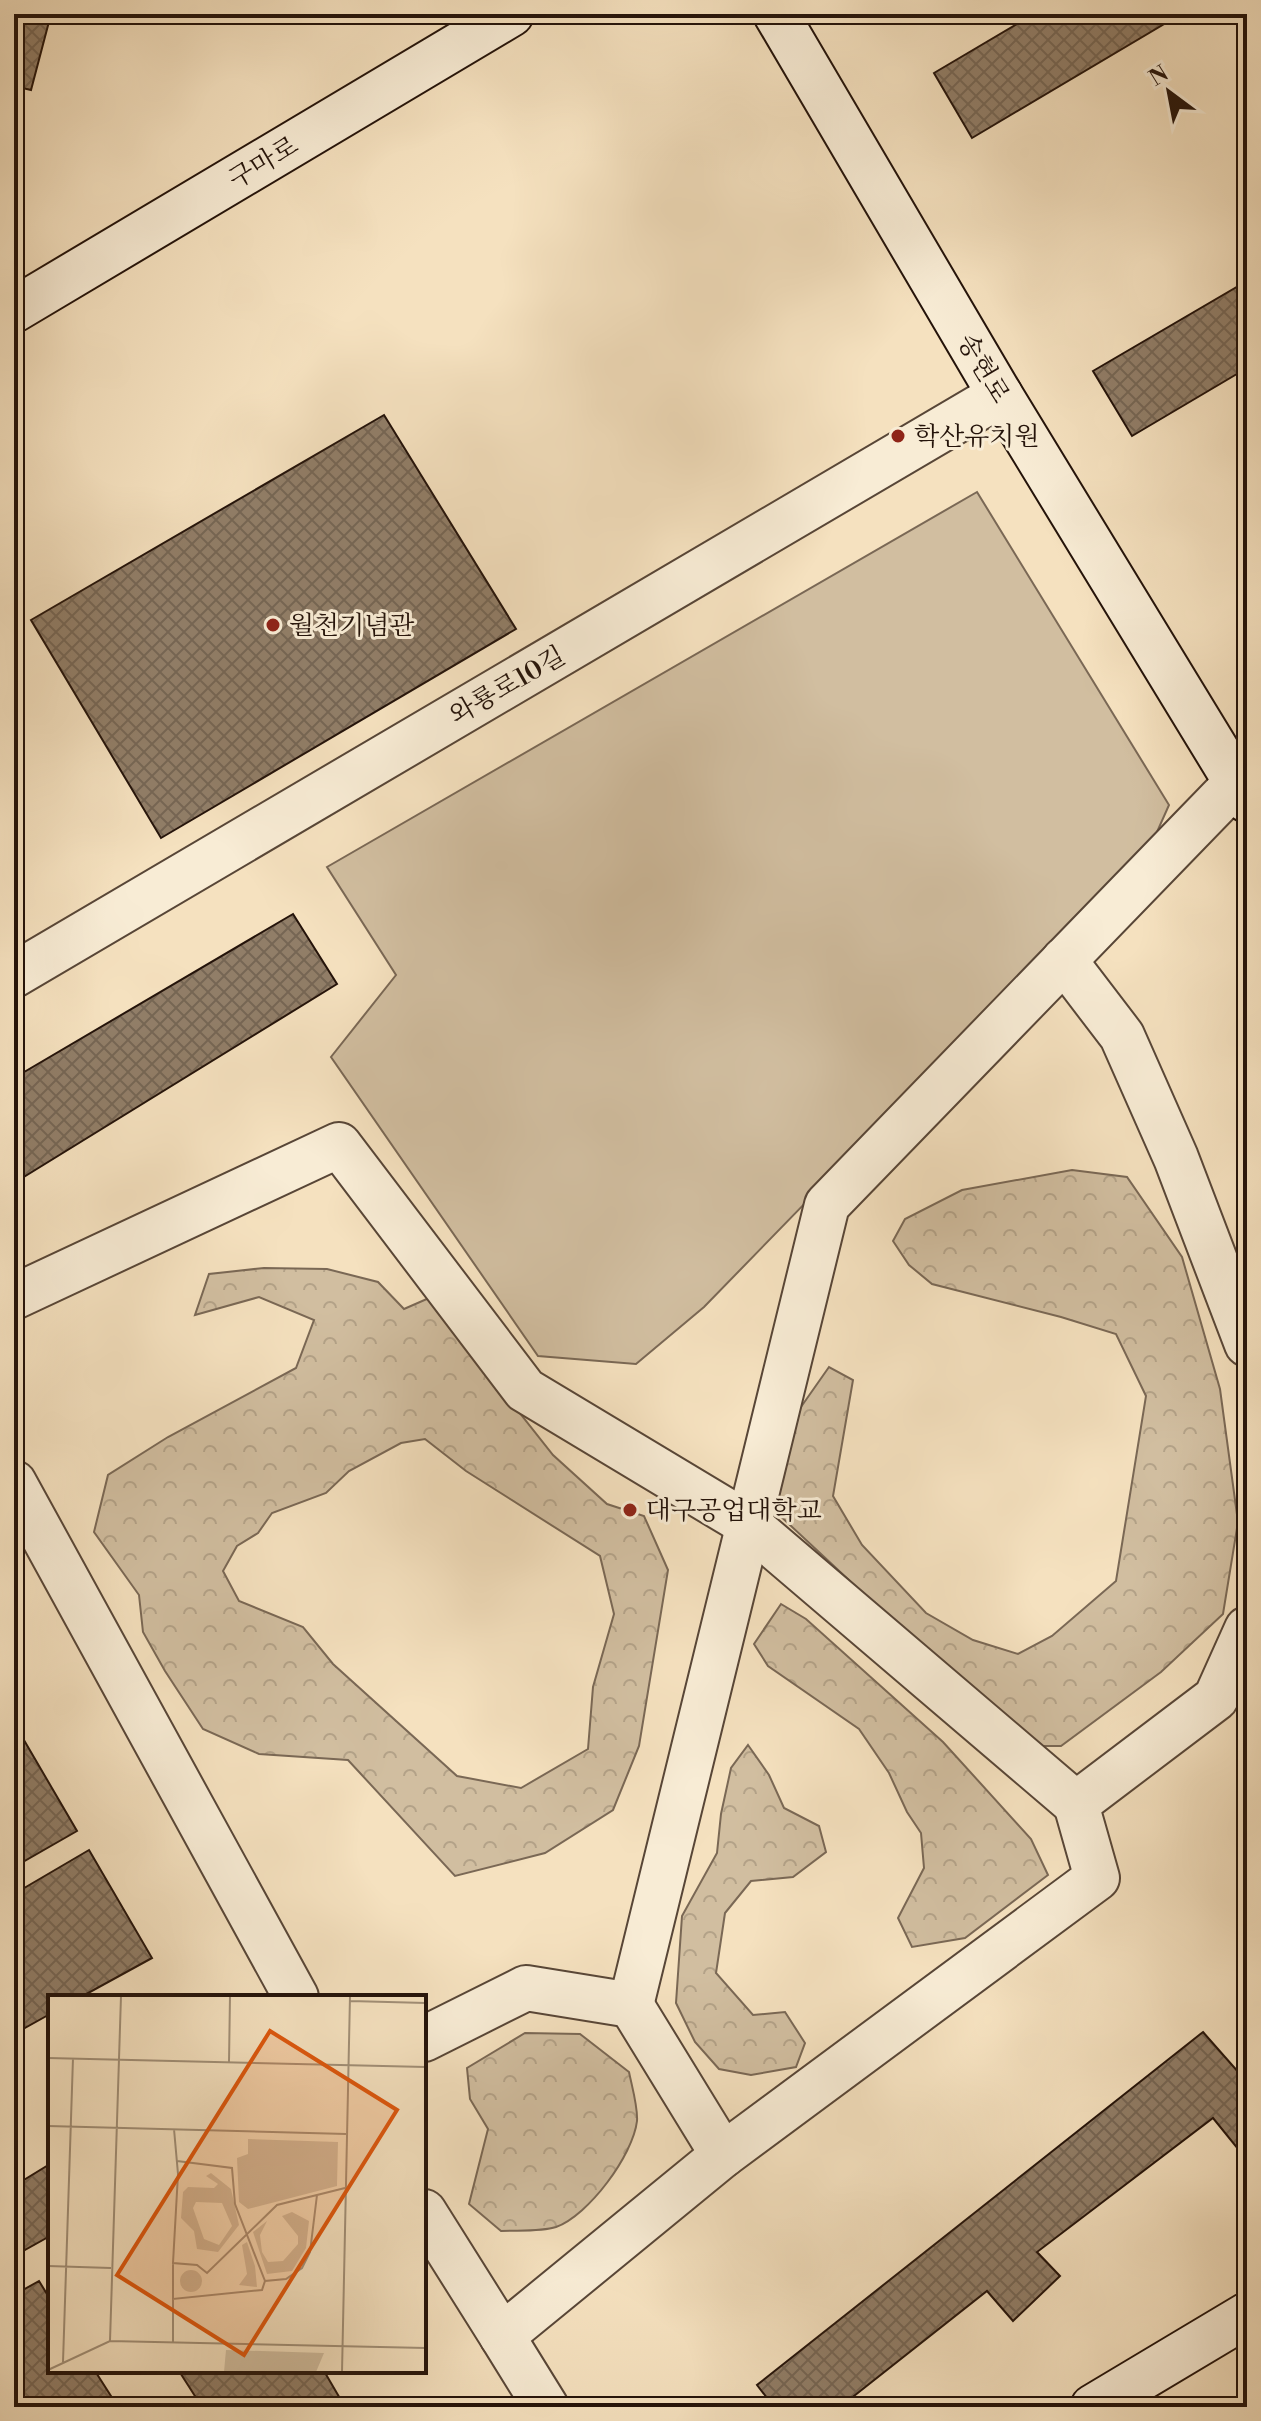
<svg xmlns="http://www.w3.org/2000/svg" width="1261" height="2421" font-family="'Libre Bodoni','Noto Serif KR',serif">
  <defs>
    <pattern id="forest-crowns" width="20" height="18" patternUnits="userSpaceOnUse" patternTransform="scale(2)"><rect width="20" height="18" fill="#d1bea0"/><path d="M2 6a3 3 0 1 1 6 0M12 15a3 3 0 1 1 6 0" fill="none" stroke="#b3a288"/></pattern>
    <pattern id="building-cross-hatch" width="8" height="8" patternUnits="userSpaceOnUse" patternTransform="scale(2)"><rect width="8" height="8" fill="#917e68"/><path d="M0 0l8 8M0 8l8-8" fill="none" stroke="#766654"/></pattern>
  </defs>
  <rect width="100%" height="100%" fill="#f5e1bf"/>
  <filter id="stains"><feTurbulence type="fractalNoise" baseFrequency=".0025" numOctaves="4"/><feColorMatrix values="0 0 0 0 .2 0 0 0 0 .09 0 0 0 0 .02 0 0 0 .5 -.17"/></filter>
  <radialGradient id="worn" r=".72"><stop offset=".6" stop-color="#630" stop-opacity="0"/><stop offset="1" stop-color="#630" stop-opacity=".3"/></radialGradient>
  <g fill="url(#forest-crowns)" stroke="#7a6855" stroke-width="2" fill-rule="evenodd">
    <path d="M1072 1170 1127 1177 1182 1257 1220 1389 1238 1522 1223 1614 1161 1672 1061 1746H1040L973 1696 775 1511 782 1434 829 1367 853 1380 833 1496 862 1545 926 1613 973 1640 1018 1654 1052 1636 1116 1581 1146 1396 1116 1334 1061 1317 932 1284 909 1265 893 1241 905 1219 962 1190Z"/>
    <path d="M264 1268 327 1269 378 1282 404 1309 429 1298 553 1455 607 1504 644 1516 668 1570 639 1746 613 1810 545 1853 455 1876 348 1760 259 1754 203 1729 165 1671 143 1632 139 1595 94 1532 108 1475 168 1437 296 1368 314 1320 259 1297 195 1315 209 1274ZM425 1439 466 1471 600 1556 614 1614 593 1687 588 1749 521 1788 457 1776 333 1664 303 1627 239 1601 223 1571 237 1546 258 1533 272 1513 326 1493 349 1471 401 1443Z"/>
    <path d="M781 1604 806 1619 943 1742 1031 1839 1048 1875 965 1938 912 1947 898 1918 924 1868 921 1833 907 1812 889 1773 859 1729 768 1666 754 1644Z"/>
    <path d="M748 1745 769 1775 784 1808 819 1826 826 1852 793 1877 751 1881 725 1913 716 1973 753 2015 785 2012 805 2043 796 2067 751 2075 719 2069 695 2042 676 2003 682 1916 717 1853 721 1814 731 1768Z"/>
    <path d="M525 2033 580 2034 629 2072C632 2087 638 2107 637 2121 633 2155 589 2215 556 2227 541 2232 517 2230 501 2231L469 2204 488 2129 470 2099 467 2068Z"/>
  </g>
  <path fill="#d1bea0" stroke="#7a6855" stroke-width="2" d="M977 492 1169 805 1149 850 704 1307 636 1364 538 1356 331 1057 396 975 327 867Z"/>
  <g fill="url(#building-cross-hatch)" stroke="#24130a" stroke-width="2">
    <path d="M14 14H51L31 90 14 86Z"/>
    <path d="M1034 14H1181L972 138 934 73Z"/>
    <path d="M1247 281V368L1132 436 1093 371Z"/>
    <path d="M384 415 516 629 161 838 31 620Z"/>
    <path d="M293 914 337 984 14 1183V1078Z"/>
    <path d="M14 1723 77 1831 14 1867Z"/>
    <path d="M89 1850 152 1958 81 1997H50V2014L14 2034V1894Z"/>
    <path d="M1203 2032 1247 2082V2143L1238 2149 1213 2118 1037 2252 1060 2276 1013 2321 987 2291 840 2407H774L757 2385Z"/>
    <path d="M50 2164V2236L14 2256V2186Z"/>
    <path d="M39 2281 50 2299V2371H95L118 2407H14V2295Z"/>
    <path d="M179 2371H324L345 2407H202Z"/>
  </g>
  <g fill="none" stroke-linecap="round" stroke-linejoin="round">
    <defs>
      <g id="street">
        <path d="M1064 960 1122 1036 1176 1158 1247 1344"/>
        <path d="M14 975 1000 395"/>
        <path d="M14 1297 339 1145 525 1390 748 1524 1076 1804"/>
        <path d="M14 1483 296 1997"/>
        <path d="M631 2005 723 2155"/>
        <path d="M424 2039 526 1988 631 2005 827 1205 1236 783"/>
        <path d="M424 2212 502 2336 723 2155 1097 1878 1076 1804 1216 1698 1247 1629"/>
        <path d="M502 2336 546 2407"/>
      </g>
      <g id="secondary">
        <path d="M776 14 1000 395 1247 800"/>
        <path d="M14 310 511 14"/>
        <path d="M1093 2407 1247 2315"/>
      </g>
    </defs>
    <use href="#street" stroke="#584637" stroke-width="48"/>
    <use href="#secondary" stroke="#24130a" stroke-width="48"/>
    <use href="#street" stroke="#f8ecd5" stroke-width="44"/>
    <use href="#secondary" stroke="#f8ecd5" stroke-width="44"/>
  </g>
  <g fill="#8f2418" stroke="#f8ecd5" stroke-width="3">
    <circle cx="898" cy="436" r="8"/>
    <circle cx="273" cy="625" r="8"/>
    <circle cx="630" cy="1510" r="8"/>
  </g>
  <g text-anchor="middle" stroke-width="6" stroke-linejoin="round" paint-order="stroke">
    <g font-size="26" fill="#24130a" stroke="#f8ecd5">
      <text transform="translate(263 162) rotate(-31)" y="9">구마로</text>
      <text transform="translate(984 368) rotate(59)" y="9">송현로</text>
      <text transform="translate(507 685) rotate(-30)" y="9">와룡로10길</text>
    </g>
    <g font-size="26" fill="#24130a" stroke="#f8ecd5" text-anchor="start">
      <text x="914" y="445">학산유치원</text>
      <text x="289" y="634">월천기념관</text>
      <text x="646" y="1519">대구공업대학교</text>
    </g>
  </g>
  <g transform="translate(48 1995)">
    <rect width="378" height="378" fill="#f5e1bf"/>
    <path d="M163 178 183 194 191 230 170 257 149 254 146 236 133 223 135 197 140 192 166 193 170 189 158 181ZM148 207 174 208 184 231 171 250 156 244 145 213ZM244 217 261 226 258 253 244 276 219 279 205 237 219 226 212 240 214 257 220 267 235 266 250 249V241L234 221ZM199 247 207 271 209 292 191 290 199 279 194 250ZM132 286a11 11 0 1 1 22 0a11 11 0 1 1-22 0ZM178 355 275 358H276L268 377H176Z" fill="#d1bea0" fill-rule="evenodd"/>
    <path d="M200 144 290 147 289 191 200 214 191 207 189 163 200 159Z" fill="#d1bea0"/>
    <path fill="none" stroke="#a18f77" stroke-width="2" d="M302 6 378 8M0 63 378 72M181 67 182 1M0 131 298 139M126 134 130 179 125 268 149 270 159 278 229 210 297 193M129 166 184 173 187 209 217 286M125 268V304L214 295 217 286 238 284 254 273 262 257 269 200M0 271 63 273M62 346 73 1M125 347V304M15 367 25 63M0 375 62 346 378 353M294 377 302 1"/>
    <path fill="#de560c" fill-opacity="0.15" stroke="#de560c" stroke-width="4" d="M222 36 349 115 196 360 69 280Z"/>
    <rect width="378" height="378" fill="none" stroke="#24130a" stroke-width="4"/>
  </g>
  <rect width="1261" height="2421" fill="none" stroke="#f5e1bf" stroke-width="48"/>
  <rect x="16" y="16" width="1229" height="2389" fill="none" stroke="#24130a" stroke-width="4"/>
  <rect x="24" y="24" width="1213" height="2373" fill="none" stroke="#24130a" stroke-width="2"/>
  <g transform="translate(1169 92) rotate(328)" stroke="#f8ecd5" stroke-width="6" paint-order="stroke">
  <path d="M0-6L14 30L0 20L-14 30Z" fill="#24130a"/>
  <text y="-12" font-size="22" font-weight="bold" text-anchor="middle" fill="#24130a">N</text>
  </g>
  <rect width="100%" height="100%" filter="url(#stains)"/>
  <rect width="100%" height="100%" fill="url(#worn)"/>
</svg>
